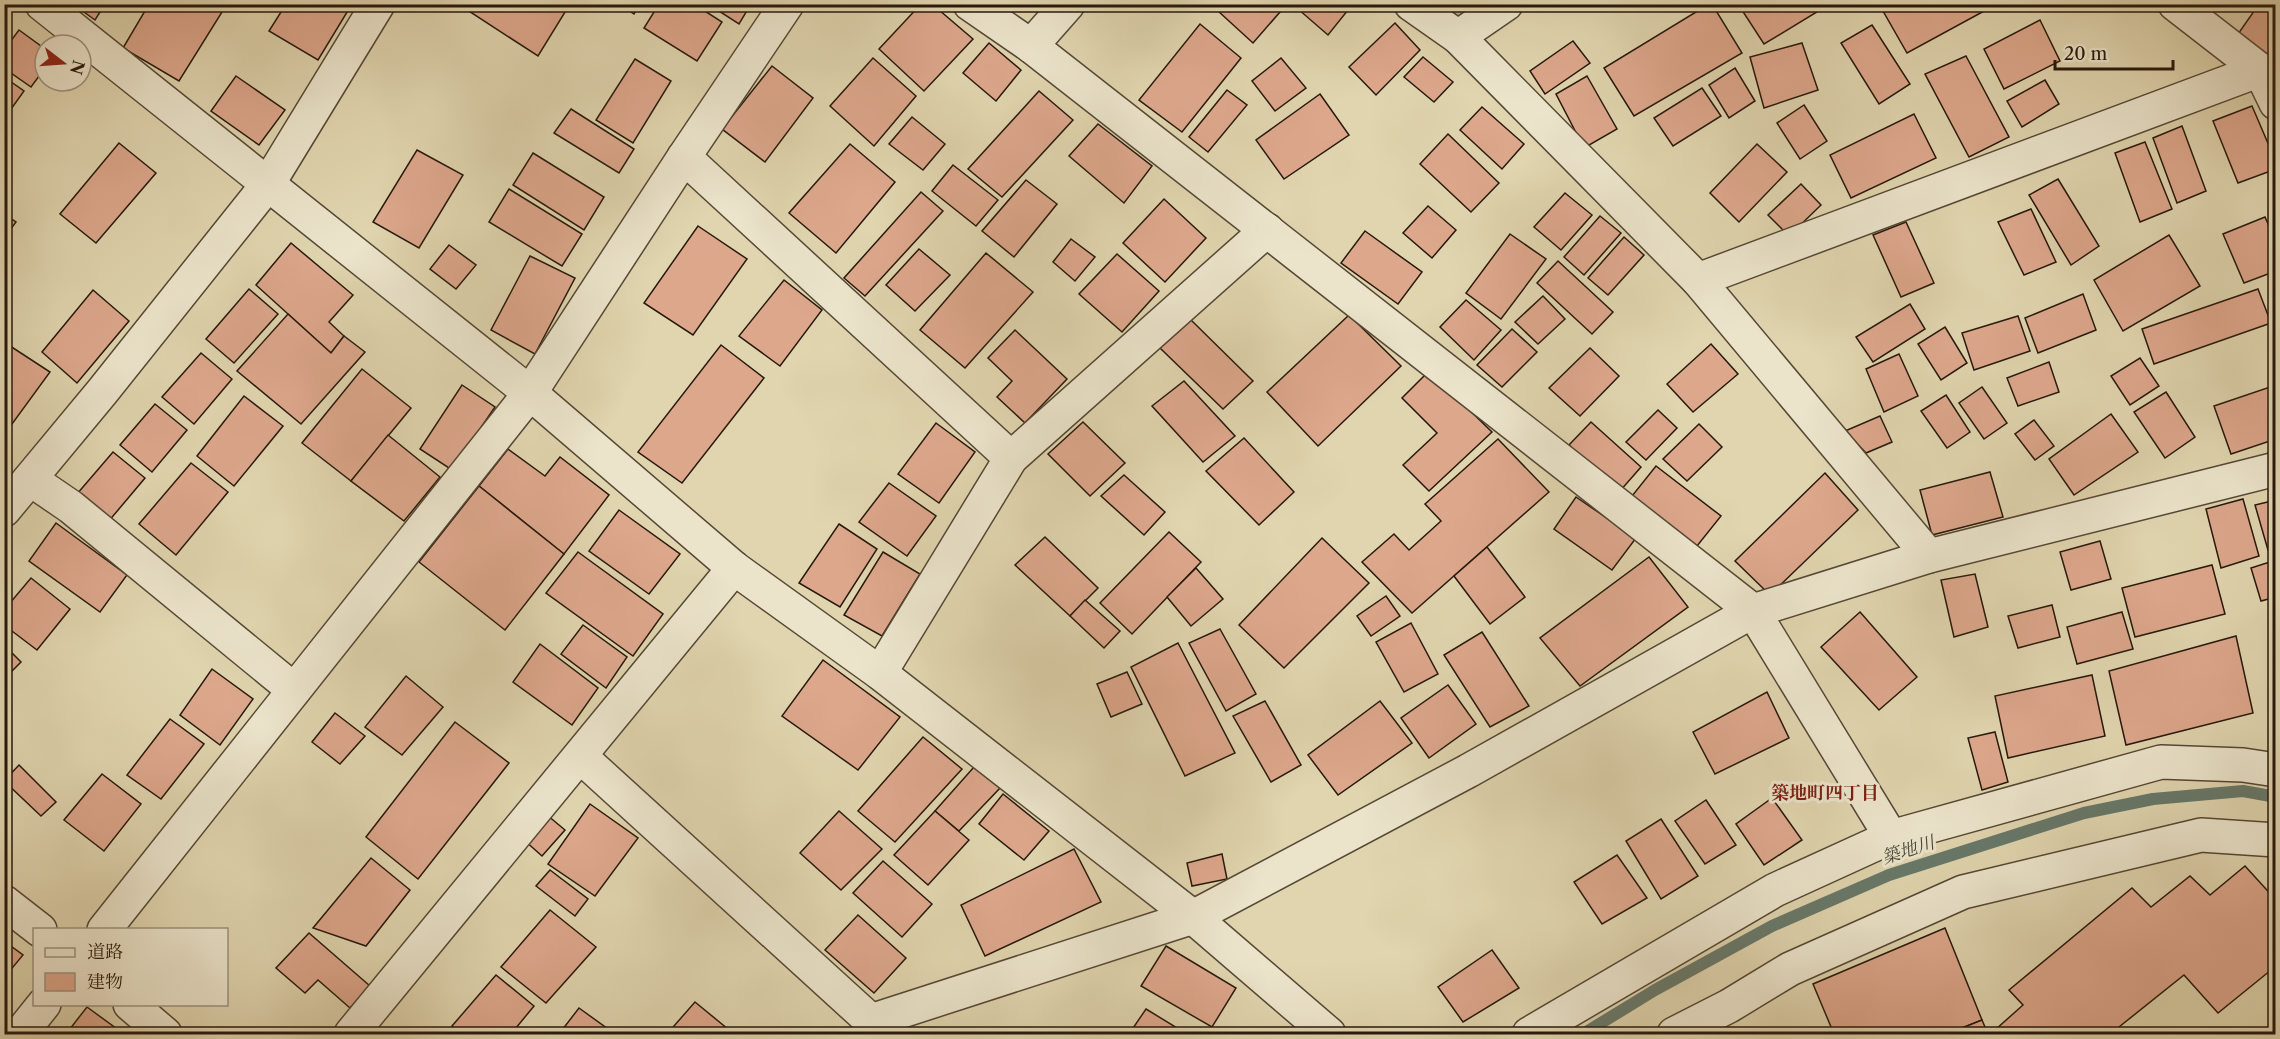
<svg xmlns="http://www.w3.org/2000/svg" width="2280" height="1039" font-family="'Libre Caslon Text','Noto Serif JP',serif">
  <rect width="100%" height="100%" fill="#e0d5af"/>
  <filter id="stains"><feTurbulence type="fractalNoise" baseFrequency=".00333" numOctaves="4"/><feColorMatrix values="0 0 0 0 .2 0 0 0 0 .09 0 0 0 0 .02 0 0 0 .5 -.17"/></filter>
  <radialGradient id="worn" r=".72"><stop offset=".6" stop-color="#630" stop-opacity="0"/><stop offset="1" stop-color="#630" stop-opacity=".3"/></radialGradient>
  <path fill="#b3bd8a" stroke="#6d6b4b" stroke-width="1.5" d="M1444 5H1474L1458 16Z"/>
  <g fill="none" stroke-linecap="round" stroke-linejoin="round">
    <path stroke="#68796a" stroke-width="12" d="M1583 1034 1655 990 1772 926 1889 875 2084 813 2153 799 2243 791 2276 797"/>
  </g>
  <g fill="#dda78c" stroke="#27190c" stroke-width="1.5">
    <path d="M73 4H105L95 20Z"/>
    <path d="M149 4H227L179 81 123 48Z"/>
    <path d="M286 4H352L318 60 269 31Z"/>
    <path d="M458 4H570L538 56Z"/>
    <path d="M619 4H640L634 14Z"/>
    <path d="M659 4H694L722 22 697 61 644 28Z"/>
    <path d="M708 4H751L739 24Z"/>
    <path d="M921 4H932L973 39 924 91 879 49Z"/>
    <path d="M1176 4H1189L1184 11Z"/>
    <path d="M1225 4H1287L1253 43 1218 11Z"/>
    <path d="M1302 4H1352V5L1328 35 1298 9Z"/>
    <path d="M1709 4H1712L1742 53 1634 116 1604 68Z"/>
    <path d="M1738 4H1830L1764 44Z"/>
    <path d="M1879 4H1997L1907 53Z"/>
    <path d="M2259 4H2276V62L2238 34Z"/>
    <path d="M2040 20 2060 61 2004 89 1984 49Z"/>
    <path d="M1395 23 1420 50 1376 95 1349 67Z"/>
    <path d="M1200 24 1241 58 1182 132 1139 100Z"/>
    <path d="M1872 25 1910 84 1879 104 1841 43Z"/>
    <path d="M19 30 45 49V68L31 87 4 68V50Z"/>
    <path d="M1573 41 1590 63 1545 94 1530 71Z"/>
    <path d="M989 43 1021 70 996 101 963 73Z"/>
    <path d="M1802 43 1818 90 1764 108 1750 57Z"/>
    <path d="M1966 56 2009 137 1969 157 1925 74Z"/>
    <path d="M1423 57 1453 82 1434 102 1404 77Z"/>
    <path d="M873 58 916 96 874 146 830 106Z"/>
    <path d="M1281 58 1306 88 1275 111 1252 81Z"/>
    <path d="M635 59 671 81 633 143 596 120Z"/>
    <path d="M772 66 813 98 765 162 722 129Z"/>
    <path d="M1735 68 1755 101 1729 118 1709 85Z"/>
    <path d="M236 76 285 110 259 145 211 111Z"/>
    <path d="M1587 76 1617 129 1584 148 1556 94Z"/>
    <path d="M4 77 24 91 4 119Z"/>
    <path d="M2045 80 2059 104 2022 127 2007 101Z"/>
    <path d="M1702 88 1721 116 1673 146 1654 118Z"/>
    <path d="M1227 90 1247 105 1208 152 1189 137Z"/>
    <path d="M1039 91 1073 120 1002 197 968 169Z"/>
    <path d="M1320 94 1349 135 1284 179 1256 140Z"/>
    <path d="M1804 105 1827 141 1800 159 1777 123Z"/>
    <path d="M2252 106 2276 162V169L2238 183 2213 121Z"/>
    <path d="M1482 107 1524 144 1502 169 1460 130Z"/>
    <path d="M571 109 634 149 619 173 554 133Z"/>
    <path d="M1914 114 1936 158 1851 198 1830 155Z"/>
    <path d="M912 117 945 144 923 170 889 144Z"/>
    <path d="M1098 124 1152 166 1124 203 1069 156Z"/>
    <path d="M2182 126 2206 191 2177 203 2153 138Z"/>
    <path d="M1448 134 1499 183 1471 212 1420 164Z"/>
    <path d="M2145 142 2172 209 2140 222 2115 153Z"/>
    <path d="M119 143 156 173 96 243 60 214Z"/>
    <path d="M850 144 895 182 836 253 789 213Z"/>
    <path d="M1757 144 1787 172 1739 222 1710 193Z"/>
    <path d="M417 150 463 175 419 248 373 222Z"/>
    <path d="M533 153 604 197 584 230 513 185Z"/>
    <path d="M953 165 998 200 976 226 932 191Z"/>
    <path d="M2058 179 2099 246 2071 265 2029 195Z"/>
    <path d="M1026 180 1057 204 1014 257 982 231Z"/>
    <path d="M1801 184 1821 205 1789 236 1768 215Z"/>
    <path d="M509 189 582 234 562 266 489 222Z"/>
    <path d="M921 192 943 211 865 296 844 278Z"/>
    <path d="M1565 193 1592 215 1561 250 1534 227Z"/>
    <path d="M1164 199 1206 238 1165 282 1123 243Z"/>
    <path d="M1428 206 1456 230 1432 258 1403 233Z"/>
    <path d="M2031 209 2056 262 2024 275 1998 222Z"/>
    <path d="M4 214 16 222 4 238Z"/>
    <path d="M1600 216 1621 233 1584 275 1564 257Z"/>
    <path d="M2265 217 2276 242V271L2244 283 2223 234Z"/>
    <path d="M1906 222 1934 283 1901 297 1873 235Z"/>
    <path d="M698 226 747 259 693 335 644 303Z"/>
    <path d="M1365 231 1422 272 1398 304 1341 263Z"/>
    <path d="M1510 234 1546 259 1501 319 1466 293Z"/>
    <path d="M2169 235 2200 286 2123 331 2094 280Z"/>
    <path d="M1624 237 1644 255 1608 295 1588 278Z"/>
    <path d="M1071 239 1095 257 1075 281 1053 262Z"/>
    <path d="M291 243 353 295 329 322 344 336 331 353 256 285Z"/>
    <path d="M449 245 476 265 456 289 430 269Z"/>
    <path d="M919 249 950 275 915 311 886 285Z"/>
    <path d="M986 253 1033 292 965 368 920 330Z"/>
    <path d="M1117 254 1159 291 1122 332 1079 294Z"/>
    <path d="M530 256 575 278 535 354 491 330Z"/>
    <path d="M1558 261 1613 312 1592 334 1537 283Z"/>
    <path d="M784 280 822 310 780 366 739 336Z"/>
    <path d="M249 289 278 314 234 363 206 339Z"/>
    <path d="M2258 289 2271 323 2154 364 2142 329Z"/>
    <path d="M93 290 129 321 77 383 42 352Z"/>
    <path d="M2083 294 2096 330 2038 353 2025 318Z"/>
    <path d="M1543 296 1565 319 1538 344 1515 322Z"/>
    <path d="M1466 300 1501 330 1474 360 1440 327Z"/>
    <path d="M1910 304 1925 329 1873 362 1856 337Z"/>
    <path d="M288 314 331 353 344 336 365 352 301 424 237 371Z"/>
    <path d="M1349 315 1401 366 1318 446 1267 392Z"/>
    <path d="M2018 316 2030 351 1974 370 1962 333Z"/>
    <path d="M1191 320 1253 381 1223 409 1160 348Z"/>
    <path d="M1945 327 1967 363 1941 380 1918 344Z"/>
    <path d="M1512 329 1537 352 1502 387 1477 365Z"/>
    <path d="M1015 330 1067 379 1025 423 997 397 1012 381 988 358Z"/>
    <path d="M4 342 50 372 4 435Z"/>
    <path d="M1711 344 1738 374 1693 412 1667 384Z"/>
    <path d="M721 345 764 378 682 483 638 452Z"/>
    <path d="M1590 348 1619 376 1580 416 1549 388Z"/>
    <path d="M201 353 232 379 194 424 162 397Z"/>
    <path d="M1899 354 1918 396 1884 412 1866 369Z"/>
    <path d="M2140 358 2159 386 2130 405 2111 376Z"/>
    <path d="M2049 362 2059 392 2018 406 2007 378Z"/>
    <path d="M362 369 411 408 351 481 302 443Z"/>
    <path d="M1429 371 1492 432 1429 491 1403 465 1437 433 1402 398Z"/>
    <path d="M1184 381 1235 436 1203 462 1152 406Z"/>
    <path d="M462 385 495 407 452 470 420 449Z"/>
    <path d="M2276 385V439L2231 454 2214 406Z"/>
    <path d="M1982 387 2007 423 1984 439 1959 403Z"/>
    <path d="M2166 392 2195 437 2165 458 2134 412Z"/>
    <path d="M1946 395 1970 432 1947 448 1921 411Z"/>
    <path d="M244 396 283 426 234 486 197 456Z"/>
    <path d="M155 404 187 430 152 472 120 445Z"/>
    <path d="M1658 410 1677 428 1646 460 1626 442Z"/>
    <path d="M2111 414 2138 452 2074 495 2049 459Z"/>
    <path d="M1880 416 1892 442 1866 453 1845 431Z"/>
    <path d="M2034 420 2054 446 2035 460 2015 434Z"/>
    <path d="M1083 422 1125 463 1090 496 1048 454Z"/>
    <path d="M1591 422 1641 467 1620 491 1569 445Z"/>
    <path d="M936 423 975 452 939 503 898 474Z"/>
    <path d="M1699 424 1722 447 1687 481 1663 459Z"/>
    <path d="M388 435 440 477 404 521 351 481Z"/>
    <path d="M1244 438 1294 492 1259 525 1206 471Z"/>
    <path d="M1498 439 1549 492 1412 613 1362 562 1394 534 1409 550 1441 521 1425 504Z"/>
    <path d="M508 449 545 476 560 457 609 495 564 554 479 486Z"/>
    <path d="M113 452 145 478 108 522 77 494Z"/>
    <path d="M191 463 228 492 176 555 139 524Z"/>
    <path d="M1656 466 1721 516 1697 546 1632 496Z"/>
    <path d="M1990 472 2003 517 1932 535 1920 490Z"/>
    <path d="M1825 473 1858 510 1770 595 1735 561Z"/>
    <path d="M1124 475 1165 512 1144 535 1101 496Z"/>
    <path d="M889 483 936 516 907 556 859 522Z"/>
    <path d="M479 486 564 554 505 630 419 562Z"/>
    <path d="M1576 497 1636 538 1612 570 1554 529Z"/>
    <path d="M2243 499 2259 556 2221 568 2206 509Z"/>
    <path d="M2276 500V548L2268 550 2255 505Z"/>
    <path d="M619 510 680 554 649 594 589 551Z"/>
    <path d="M56 523 127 575 100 612 29 561Z"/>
    <path d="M839 524 877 549 840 607 799 583Z"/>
    <path d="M1169 532 1201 562 1132 634 1100 603Z"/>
    <path d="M1045 537 1098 588 1070 616 1015 565Z"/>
    <path d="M1322 538 1369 583 1284 668 1239 625Z"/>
    <path d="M2100 541 2111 579 2071 590 2060 552Z"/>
    <path d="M1487 547 1525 597 1490 624 1454 576Z"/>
    <path d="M578 552 663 614 633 656 546 593Z"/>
    <path d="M883 552 920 574 882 636 844 615Z"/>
    <path d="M1649 557 1688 607 1580 686 1540 638Z"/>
    <path d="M2276 560V597L2261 601 2251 568Z"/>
    <path d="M2212 565 2225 614 2135 637 2122 588Z"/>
    <path d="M1196 568 1223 599 1191 626 1167 597Z"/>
    <path d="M1975 574 1988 627 1954 637 1941 580Z"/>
    <path d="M31 578 70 609 37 650 4 625V610Z"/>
    <path d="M1386 596 1400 616 1371 636 1357 616Z"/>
    <path d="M1085 600 1120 631 1104 648 1070 616Z"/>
    <path d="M2052 605 2060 637 2018 648 2008 616Z"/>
    <path d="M1860 612 1917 677 1879 710 1821 647Z"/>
    <path d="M2122 612 2133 649 2077 664 2067 627Z"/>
    <path d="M1411 623 1438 674 1404 692 1376 642Z"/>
    <path d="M583 625 627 657 606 688 561 654Z"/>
    <path d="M1220 629 1256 694 1226 711 1189 643Z"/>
    <path d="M1482 632 1529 706 1490 727 1444 655Z"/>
    <path d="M2236 636 2253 713 2126 745 2109 671Z"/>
    <path d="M1178 643 1235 753 1185 776 1131 667Z"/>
    <path d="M540 644 598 688 572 725 513 682Z"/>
    <path d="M4 645 21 662 4 679Z"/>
    <path d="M823 660 900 717 858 770 782 716Z"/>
    <path d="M212 669 253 699 220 745 180 715Z"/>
    <path d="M1127 672 1142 704 1111 717 1097 684Z"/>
    <path d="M2092 675 2105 736 2008 758 1995 696Z"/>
    <path d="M406 676 443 707 402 755 365 727Z"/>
    <path d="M1448 685 1476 724 1429 758 1401 718Z"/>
    <path d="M1767 692 1789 738 1715 774 1693 732Z"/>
    <path d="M1265 701 1301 765 1271 782 1233 716Z"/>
    <path d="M1380 701 1412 743 1338 795 1308 755Z"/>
    <path d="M335 713 365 736 340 764 312 742Z"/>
    <path d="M170 719 204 744 161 799 127 775Z"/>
    <path d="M455 722 509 763 418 879 366 837Z"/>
    <path d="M1995 732 2008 782 1982 790 1968 738Z"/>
    <path d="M923 737 962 769 895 842 858 811Z"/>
    <path d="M19 765 56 802 41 816 4 781Z"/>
    <path d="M974 767 1000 788 959 831 935 811Z"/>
    <path d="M102 774 141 804 104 851 64 820Z"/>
    <path d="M1003 794 1049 831 1024 860 979 824Z"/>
    <path d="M1772 798 1802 840 1764 865 1736 824Z"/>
    <path d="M1706 800 1736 845 1705 864 1675 821Z"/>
    <path d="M590 804 638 838 595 896 548 864Z"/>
    <path d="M839 811 882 849 841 890 800 853Z"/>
    <path d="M935 811 969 840 928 885 894 855Z"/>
    <path d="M547 815 565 830 542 856 524 840Z"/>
    <path d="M1661 819 1698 876 1661 899 1626 841Z"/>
    <path d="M1074 849 1101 902 985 956 961 905Z"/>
    <path d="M1222 854 1227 879 1192 886 1187 863Z"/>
    <path d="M1617 855 1647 898 1602 924 1574 882Z"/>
    <path d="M371 858 410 890 366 946 313 928Z"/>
    <path d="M883 861 932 904 902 937 853 893Z"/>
    <path d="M2245 866 2276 900V966L2218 1013 2184 975 2119 1027 2126 1034H1999L1995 1030 2023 1005 2009 990 2132 888 2151 907 2190 876 2210 895Z"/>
    <path d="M550 870 588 899 575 916 536 886Z"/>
    <path d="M550 910 596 947 546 1003 501 967Z"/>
    <path d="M858 915 906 958 874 993 825 950Z"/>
    <path d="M1945 928 1982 1020 1947 1034H1834L1813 984Z"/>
    <path d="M309 933 370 986 350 1008 318 980 305 993 276 968Z"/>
    <path d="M4 941 23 955 4 978Z"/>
    <path d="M1166 946 1236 988 1212 1027 1141 986Z"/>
    <path d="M1492 950 1519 988 1463 1022 1438 987Z"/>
    <path d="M496 975 534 1006 511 1034H462L452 1026Z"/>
    <path d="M695 1002 734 1034H667Z"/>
    <path d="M87 1007 124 1034H66Z"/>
    <path d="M579 1008 615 1034H559Z"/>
    <path d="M1146 1009 1187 1034H1129Z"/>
    <path d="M1982 1020 1988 1034H1947Z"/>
  </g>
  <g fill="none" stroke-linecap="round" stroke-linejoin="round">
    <defs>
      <g id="street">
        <path d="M42 4 530 393 734 568 880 673 1193 917 1329 1034"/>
        <path d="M970 4 1031 46 1753 611 1891 837 2161 762 2243 765 2276 770"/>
        <path d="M1411 4 1458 37 1698 280 1929 556"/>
        <path d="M2175 4 2260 70 2276 103"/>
        <path d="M1458 37 1506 4"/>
        <path d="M1031 46 1068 4"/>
        <path d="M684 157 1011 458"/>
        <path d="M1698 280 2260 70"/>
        <path d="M30 479 71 507 294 690"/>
        <path d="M4 510 102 392 268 184 378 4"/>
        <path d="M880 673 1011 458 1267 230"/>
        <path d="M580 756 871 1021 1193 917 1468 771 1753 611 1929 556 2276 469"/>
        <path d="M4 902 40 930"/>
        <path d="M104 930 530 393 684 157 787 4"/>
        <path d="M130 1004 165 1034"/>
        <path d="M20 1034 44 1004"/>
        <path d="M351 1034 734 568"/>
        <path d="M1529 1034 1775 890 1891 837"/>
        <path d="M1674 1034 1729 1006 1790 969 1963 892 2201 835 2276 840"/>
      </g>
    </defs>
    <use href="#street" stroke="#554835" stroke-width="36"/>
    <use href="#street" stroke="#ebe4cb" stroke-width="33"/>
  </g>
  <g text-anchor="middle" stroke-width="6" stroke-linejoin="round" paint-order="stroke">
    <g font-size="18" font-weight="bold" fill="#7a1f14" stroke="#ebe4cb">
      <text x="1825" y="799">築地町四丁目</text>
    </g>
    <g font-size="18" font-style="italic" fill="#48493b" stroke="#ebe4cb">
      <text transform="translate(1908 850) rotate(-18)" y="6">築地川</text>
    </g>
  </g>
  <rect width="2280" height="1039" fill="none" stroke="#e0d5af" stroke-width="24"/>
  <rect x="6" y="6" width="2268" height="1027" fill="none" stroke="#27190c" stroke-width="3"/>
  <rect x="12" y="12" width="2256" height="1015" fill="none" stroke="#27190c" stroke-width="1.5"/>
  <rect x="33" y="928" width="195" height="78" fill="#ebe4cb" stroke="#9d937f" stroke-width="1.5"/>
  <rect x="45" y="948" width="30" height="9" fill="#ebe4cb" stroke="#9d937f" stroke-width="1.5"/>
  <text x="87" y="958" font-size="18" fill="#27190c">道路</text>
  <rect x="45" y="973" width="30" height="18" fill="#dda78c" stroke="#9d937f" stroke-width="1.5"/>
  <text x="87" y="988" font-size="18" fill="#27190c">建物</text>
  <g transform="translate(63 63) rotate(107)"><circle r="28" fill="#ebe4cb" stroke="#9d937f" stroke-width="1.5"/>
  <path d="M0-4.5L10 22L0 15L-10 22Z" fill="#8f2418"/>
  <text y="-9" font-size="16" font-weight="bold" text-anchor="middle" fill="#27190c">N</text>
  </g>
  <path d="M2055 60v9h118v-9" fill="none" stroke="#27190c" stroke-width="3"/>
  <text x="2064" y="60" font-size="18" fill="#27190c" stroke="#ebe4cb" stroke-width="4.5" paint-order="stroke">20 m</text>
  <rect width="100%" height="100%" filter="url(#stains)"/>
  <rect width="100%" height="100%" fill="url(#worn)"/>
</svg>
